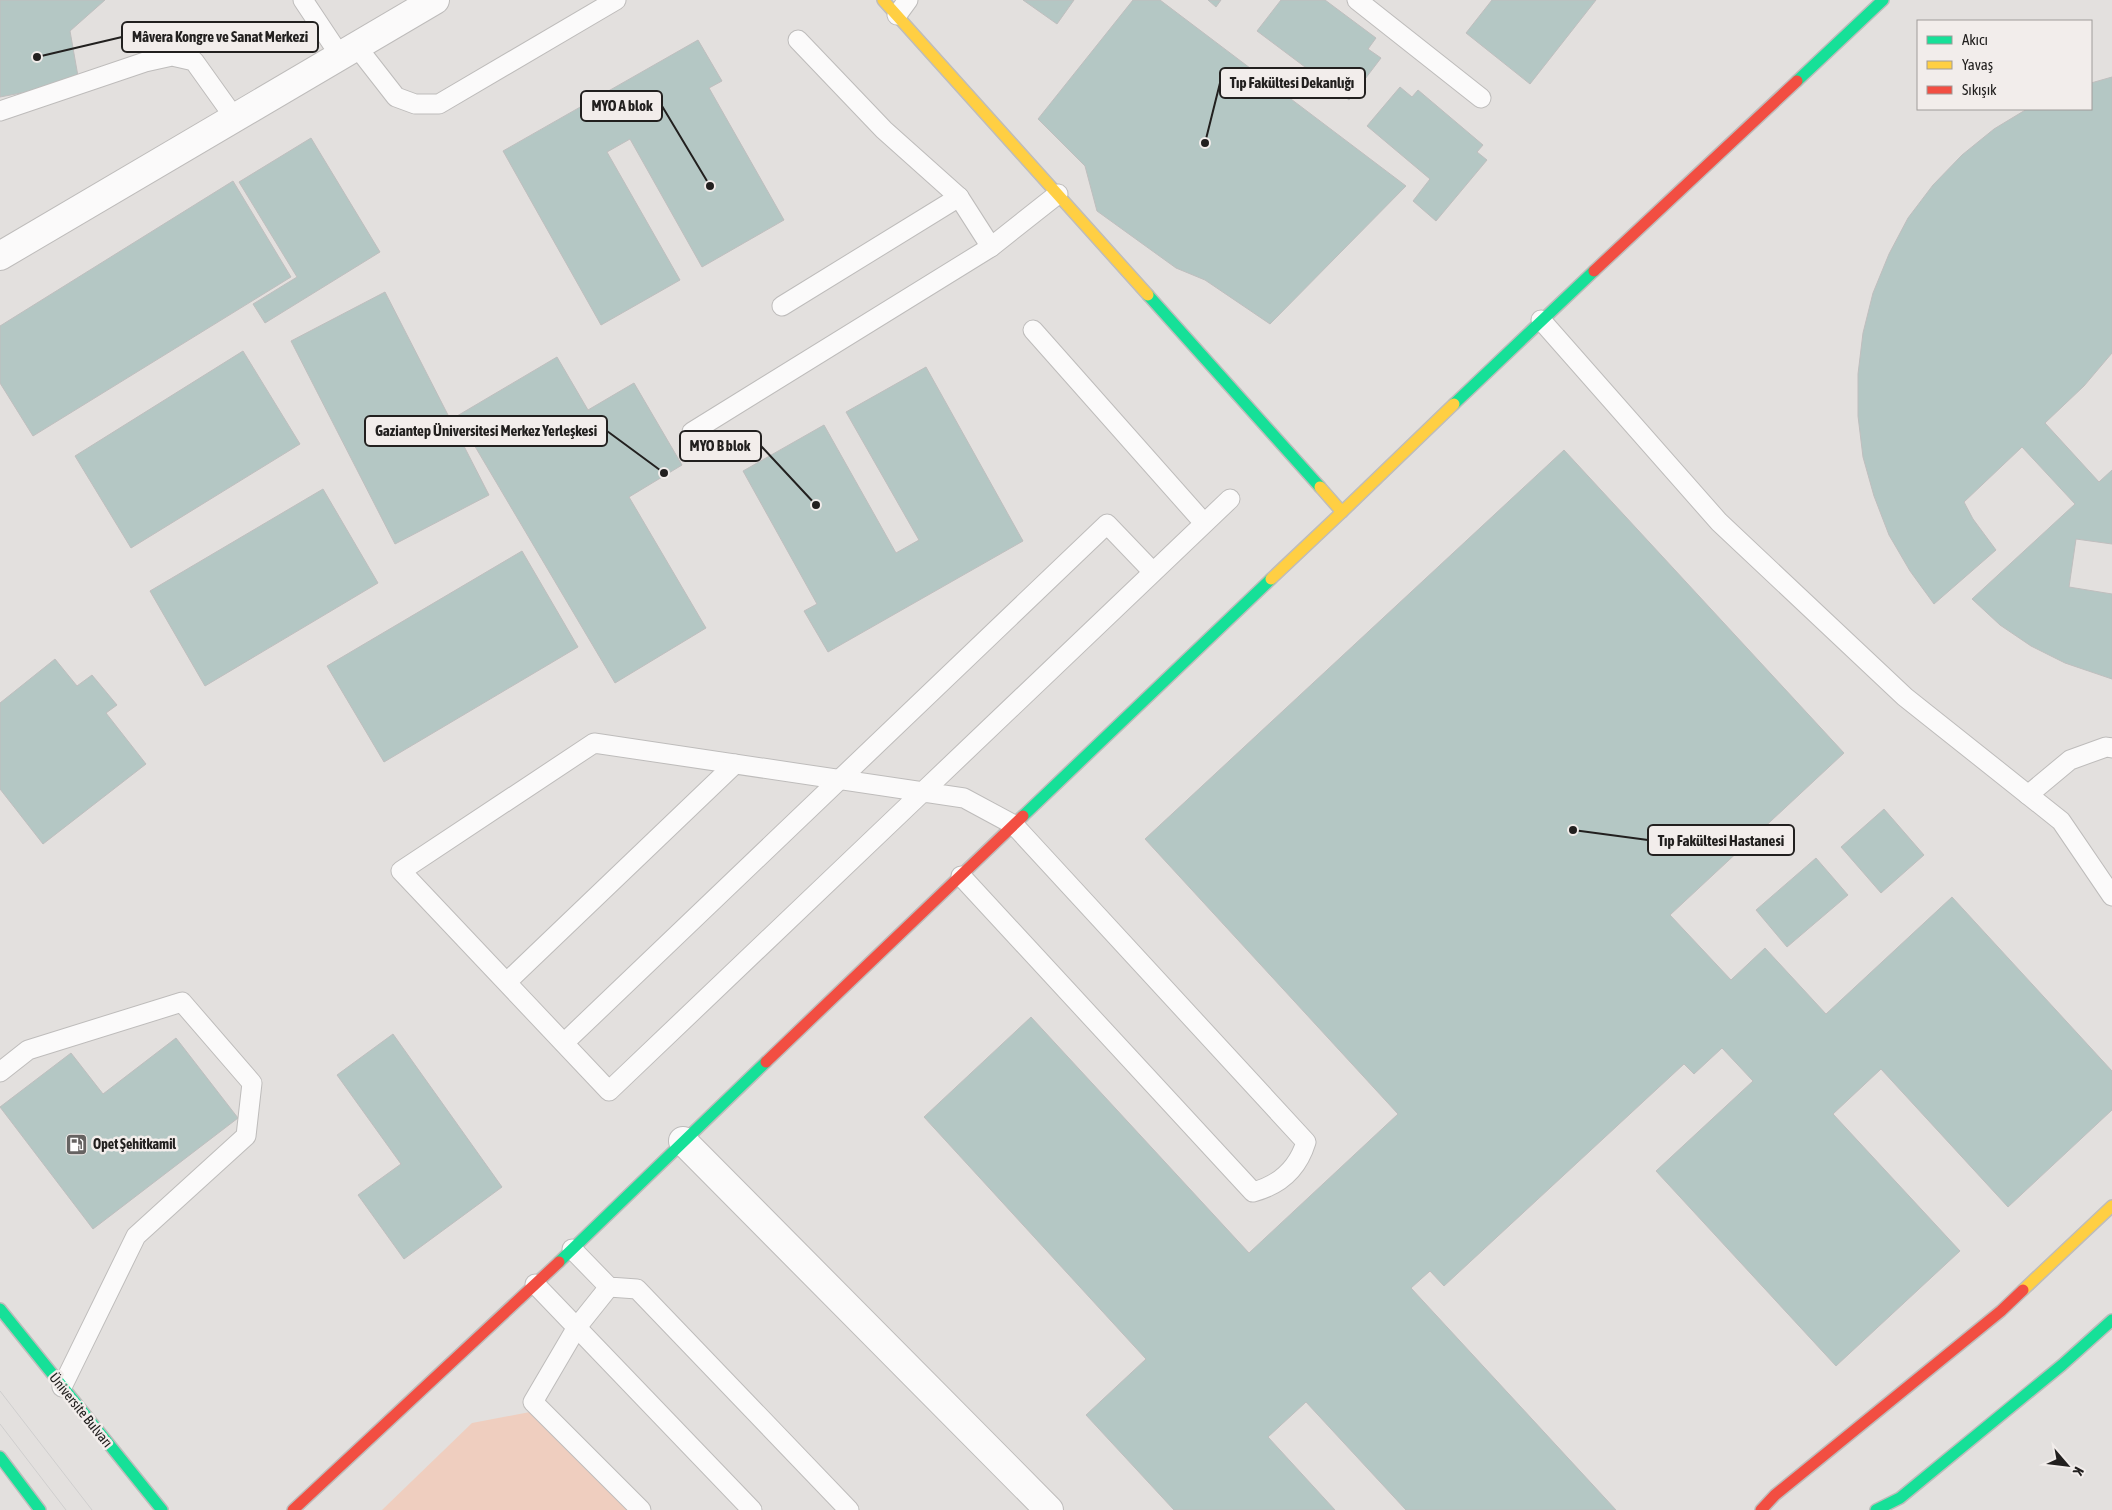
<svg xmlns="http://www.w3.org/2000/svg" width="2112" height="1510" font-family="'Asap Condensed',sans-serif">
  <rect width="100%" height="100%" fill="#e3e0de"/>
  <path fill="#efcebf" d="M535 1411 628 1510H382L472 1423Z"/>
  <g fill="#b4c7c4" stroke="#bfbebe">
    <path d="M0 0H105L70 31 79 82 0 97Z"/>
    <path d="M1023 0H1074L1057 24Z"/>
    <path d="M1133 0H1160L1406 186 1270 324 1205 280 1176 268 1097 211 1085 166 1038 119Z"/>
    <path d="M1208 0H1221L1216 7Z"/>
    <path d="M1281 0H1325L1376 38 1368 49 1381 58 1349 100 1257 31Z"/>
    <path d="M1492 0H1596L1530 84 1466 33Z"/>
    <path d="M698 40 722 81 709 88 784 220 702 267 630 139 607 152 680 280 601 325 503 151Z"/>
    <path d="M2112 77V353L2084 386 2045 423 2099 482 2112 470V544L2076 539 2069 587 2112 594V679L2065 663 2031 646 2000 625 1972 599 2075 504 2022 447 1964 502 1973 519 1996 550 1934 604 1910 571 1889 535 1874 496 1863 457 1858 416V374L1863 333 1873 293 1889 254 1908 218 1933 185 1962 155 1994 129 2027 109H2091V83Z"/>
    <path d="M1400 87 1412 97 1418 90 1483 145 1477 152 1487 160 1436 221 1413 201 1430 179 1367 126Z"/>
    <path d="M311 138 380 252 265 323 253 304 297 277 239 182Z"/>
    <path d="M233 181 291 277 33 436 0 383V326Z"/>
    <path d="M385 292 489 495 395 544 291 341Z"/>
    <path d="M243 351 300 444 131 548 75 456Z"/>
    <path d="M557 357 588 410 634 383 682 465 629 497 706 628 615 683 457 416Z"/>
    <path d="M926 367 1023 541 828 652 804 611 817 604 743 471 824 425 896 553 919 540 846 412Z"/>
    <path d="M1564 450 1844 753 1670 915 1731 980 1765 948 1826 1014 1952 897 2112 1071V1110L2008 1207 1881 1069 1833 1114 1960 1251 1836 1366 1656 1171 1753 1081 1722 1048 1694 1074 1684 1064 1444 1286 1430 1271 1411 1288 1616 1510H1406L1306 1402 1268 1437 1335 1510H1174L1086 1415 1146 1359 924 1117 1031 1017 1249 1253 1398 1114 1145 839Z"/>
    <path d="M323 489 378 583 205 686 150 591Z"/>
    <path d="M522 551 578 647 384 762 327 666Z"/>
    <path d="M55 659 77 686 92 675 117 705 106 713 146 764 43 844 0 789V703Z"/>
    <path d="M1884 809 1924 855 1881 893 1841 847Z"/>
    <path d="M1816 858 1848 895 1787 947 1756 910Z"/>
    <path d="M393 1034 502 1187 404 1259 358 1195 401 1164 337 1075Z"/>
    <path d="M176 1038 238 1118 93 1229 0 1107 71 1053 103 1094Z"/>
  </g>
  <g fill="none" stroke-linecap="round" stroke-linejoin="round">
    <defs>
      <g id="lane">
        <path d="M303 0 341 57"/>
        <path d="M1357 0 1481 98"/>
        <path d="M897 15 908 0"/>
        <path d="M798 40 884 130 959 197 991 247"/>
        <path d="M357 47 396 97 415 104H439L616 0"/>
        <path d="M0 111 145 62 172 56 194 61 234 117"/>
        <path d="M782 306 959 197"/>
        <path d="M1541 320 1719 522 1905 697 2061 821 2112 896"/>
        <path d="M1033 330 1204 523"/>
        <path d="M692 432 991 247 1058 194"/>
        <path d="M2028 795 2070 760 2106 747 2112 748"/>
        <path d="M961 876 1253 1192C1280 1185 1298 1168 1306 1142L1014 825 964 798 594 743 401 871 609 1091C816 893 1023 697 1230 499"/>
        <path d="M507 982 735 764"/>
        <path d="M564 1043 1107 524 1153 572"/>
        <path d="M0 1072 28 1050 182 1002 252 1083 246 1136 136 1236 62 1387"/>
        <path d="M572 1249 609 1287 637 1289 849 1510"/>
        <path d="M535 1284 752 1510"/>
        <path d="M609 1287 577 1327 533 1402 641 1510"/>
      </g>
      <g id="street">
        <path d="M0 256 435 0"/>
        <path d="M683 1141 1049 1510"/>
      </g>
      <g id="fast">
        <path d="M1797 81 1883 0"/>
        <path d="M1148 295 1320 487"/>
        <path d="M1454 404 1594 271"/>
        <path d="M1023 816 1271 579"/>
        <path d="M559 1262 766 1062"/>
        <path d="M0 1309 162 1510"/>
        <path d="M0 1457 40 1510"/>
        <path d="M1876 1510 1900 1498 2062 1365 2112 1320"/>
      </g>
      <g id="slow">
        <path d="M883 0 1148 295"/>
        <path d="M1320 487 1342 512 1454 404"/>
        <path d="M1271 579 1342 512"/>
        <path d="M2023 1290 2112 1206"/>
      </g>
      <g id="jam">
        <path d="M1594 271 1797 81"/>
        <path d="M766 1062 1023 816"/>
        <path d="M293 1510 559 1262"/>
        <path d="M1761 1510 1775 1495 2001 1311 2023 1290"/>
      </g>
    </defs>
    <use href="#lane" stroke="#bebcbb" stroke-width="21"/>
    <use href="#street" stroke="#bebcbb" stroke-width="30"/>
    <use href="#fast" stroke="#bebcbb" stroke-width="14"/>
    <use href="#slow" stroke="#bebcbb" stroke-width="14"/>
    <use href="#jam" stroke="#bebcbb" stroke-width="14"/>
    <use href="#lane" stroke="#fbfafa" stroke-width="19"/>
    <use href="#street" stroke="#fbfafa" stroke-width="28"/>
    <use href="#fast" stroke="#16e098" stroke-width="11"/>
    <use href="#slow" stroke="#ffcf43" stroke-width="11"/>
    <use href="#jam" stroke="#f24e42" stroke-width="11"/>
    <g stroke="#cfcece" stroke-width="1">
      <path d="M0 1391 92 1510"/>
      <path d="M0 1424 66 1510"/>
    </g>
  </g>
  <defs>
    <symbol id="fuel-square" viewBox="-11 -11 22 22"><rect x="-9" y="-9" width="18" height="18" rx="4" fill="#666362" stroke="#f2edeb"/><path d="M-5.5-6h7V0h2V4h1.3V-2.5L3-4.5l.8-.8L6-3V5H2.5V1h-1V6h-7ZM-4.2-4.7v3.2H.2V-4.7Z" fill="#fff"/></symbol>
  </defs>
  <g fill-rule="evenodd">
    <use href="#fuel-square" x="64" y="1132" width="25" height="25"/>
  </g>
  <g text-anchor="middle" stroke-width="5" stroke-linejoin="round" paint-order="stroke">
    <g font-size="14" font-weight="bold" fill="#22201f" stroke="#f2edeb" text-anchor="start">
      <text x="93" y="1149">Opet Şehitkamil</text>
    </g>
    <g font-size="14" fill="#22201f" stroke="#f2edeb">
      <text transform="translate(81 1410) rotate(51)" y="5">Üniversite Bulvarı</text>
    </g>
  </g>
  <path fill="none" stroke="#22201f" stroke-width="2" d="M37 57L122 37M1205 143L1220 83M710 186L662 106M664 473L607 431M816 505L761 446M1573 830L1648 840"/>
  <g fill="#22201f" stroke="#f2edeb" stroke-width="2">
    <circle cx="37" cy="57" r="5"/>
    <circle cx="1205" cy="143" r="5"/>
    <circle cx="710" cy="186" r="5"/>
    <circle cx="664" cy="473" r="5"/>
    <circle cx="816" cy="505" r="5"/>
    <circle cx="1573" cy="830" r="5"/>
  </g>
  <g fill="#f2edeb" stroke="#22201f" stroke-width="2">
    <rect x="122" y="22" width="196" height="30" rx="5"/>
    <rect x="1220" y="68" width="145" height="30" rx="5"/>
    <rect x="581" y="91" width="81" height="30" rx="5"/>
    <rect x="365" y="416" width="242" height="30" rx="5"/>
    <rect x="680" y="431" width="81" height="30" rx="5"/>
    <rect x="1648" y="825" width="146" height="30" rx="5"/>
  </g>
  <g font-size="15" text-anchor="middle" font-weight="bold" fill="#22201f">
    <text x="220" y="42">Mâvera Kongre ve Sanat Merkezi</text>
    <text x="1292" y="88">Tıp Fakültesi Dekanlığı</text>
    <text x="622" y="111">MYO A blok</text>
    <text x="486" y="436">Gaziantep Üniversitesi Merkez Yerleşkesi</text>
    <text x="720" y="451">MYO B blok</text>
    <text x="1721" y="846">Tıp Fakültesi Hastanesi</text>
  </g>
  <rect x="1917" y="20" width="175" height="90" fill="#f2edeb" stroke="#9f9b99"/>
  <rect x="1927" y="36" width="25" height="8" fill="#16e098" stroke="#9f9b99"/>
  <text x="1962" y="45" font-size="15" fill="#22201f">Akıcı</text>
  <rect x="1927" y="61" width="25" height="8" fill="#ffcf43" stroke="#9f9b99"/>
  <text x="1962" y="70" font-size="15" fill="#22201f">Yavaş</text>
  <rect x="1927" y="86" width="25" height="8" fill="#f24e42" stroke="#9f9b99"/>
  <text x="1962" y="95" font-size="15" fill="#22201f">Sıkışık</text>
  <g transform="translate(2067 1465) rotate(118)" stroke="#f2edeb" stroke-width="4" paint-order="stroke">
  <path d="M0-4L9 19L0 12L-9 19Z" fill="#22201f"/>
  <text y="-8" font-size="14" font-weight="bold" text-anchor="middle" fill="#22201f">K</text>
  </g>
</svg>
